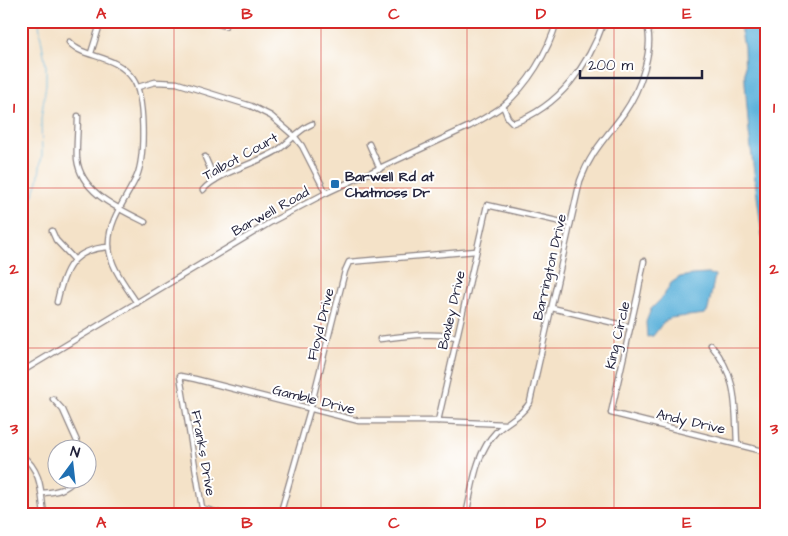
<svg xmlns="http://www.w3.org/2000/svg" width="788" height="536" font-family="'Architects Daughter',sans-serif">
  <rect width="100%" height="100%" fill="#fff"/>
  <filter id="ink" filterUnits="userSpaceOnUse"><feTurbulence type="fractalNoise" baseFrequency=".02" numOctaves="2"/><feDisplacementMap in="SourceGraphic" scale="10" xChannelSelector="R" yChannelSelector="G"/><feConvolveMatrix kernelMatrix="1 2 1 2 8 2 1 2 1" color-interpolation-filters="sRGB"/></filter>
  <filter id="wash" filterUnits="userSpaceOnUse"><feTurbulence type="fractalNoise" baseFrequency=".0096" numOctaves="4" result="noise"/><feDisplacementMap in="SourceGraphic" scale="20" xChannelSelector="R" yChannelSelector="G"/><feGaussianBlur stdDeviation="1.12" result="paint"/><feColorMatrix in="noise" values="0 0 0 0 0 0 0 0 0 0 0 0 0 0 0 0 0 1.4 0 .05"/><feComposite in="paint" operator="in"/></filter>
  <g filter="url(#wash)">
    <rect width="100%" height="100%" fill="#f4e2c8"/>
    <g fill="#5fb3db" stroke="#406a8b">
      <path d="M739 21H764V36L767 46V254L762 235 749 133 745 82 744 47Z"/>
      <path d="M708 274 715 275 708 310 705 314 670 318 662 324 653 336 647 337 646 322 651 309 663 297 671 283 680 277 692 275Z"/>
    </g>
    <g fill="none" stroke-linecap="round" stroke-linejoin="round">
      <path stroke="#5fb3db" stroke-width="1" d="M21 230 38 181 42 154 41 119 46 84V66L40 33 39 21"/>
    </g>
  </g>
  <g filter="url(#ink)">
    <g fill="none" stroke-linecap="round" stroke-linejoin="round">
      <defs>
        <g id="minor">
          <path d="M208 21 225 26"/>
          <path d="M69 42C83 59 115 53 133 79 145 96 145 156 137 176 127 198 108 220 109 245 109 266 126 286 137 303"/>
          <path d="M91 53 101 21"/>
          <path d="M138 87 155 82 177 83 251 106 271 116 294 136 302 146 326 193"/>
          <path d="M503 106 508 118 513 123C559 107 589 65 604 21"/>
          <path d="M78 116C78 130 76 145 77 159 81 193 118 208 145 222"/>
          <path d="M369 144 380 169"/>
          <path d="M205 157 215 180"/>
          <path d="M203 190C218 172 257 164 278 150 290 142 299 129 312 124"/>
          <path d="M52 231 56 240 74 259"/>
          <path d="M644 261 638 293 611 413 767 452"/>
          <path d="M57 302C64 270 72 249 109 247"/>
          <path d="M552 308 631 327"/>
          <path d="M380 339C407 336 430 332 457 337"/>
          <path d="M711 345C738 377 735 405 737 444"/>
          <path d="M21 372 271 222 326 193 470 126C481 120 492 114 503 106 528 85 548 52 557 21"/>
          <path d="M53 399 63 410 80 448"/>
          <path d="M438 421 487 205 570 224"/>
          <path d="M21 455C42 470 41 492 44 515"/>
          <path d="M42 493C56 492 67 490 76 478"/>
          <path d="M226 515 202 508 180 376 195 379 359 421H438L505 424"/>
          <path d="M280 515 310 410 345 271 349 262 476 251"/>
          <path d="M466 515C473 486 475 454 496 432 507 421 522 416 530 402L580 181C591 151 606 138 624 113 639 92 657 45 645 21"/>
        </g>
      </defs>
      <use href="#minor" stroke="#8b8282" stroke-width="7"/>
      <use href="#minor" stroke="#fff" stroke-width="4.5"/>
    </g>
  </g>
  <path fill="none" stroke="#d62828" stroke-width="1" stroke-opacity="0.55" d="M174 21V515M321 21V515M467 21V515M614 21V515M21 188H767M21 348H767"/>
  <rect fill="#1f6fb2" stroke="#fff" stroke-width="2" x="330" y="179" width="10" height="10" rx="2.5"/>
  <g text-anchor="middle" stroke-width="4" stroke-linejoin="round" paint-order="stroke">
    <g font-size="14" fill="#22223b" stroke="#fff">
      <text transform="translate(240 156) rotate(-29)" y="5">Talbot Court</text>
      <text transform="translate(270 211) rotate(-29)" y="5">Barwell Road</text>
      <text transform="translate(549 267) rotate(-77)" y="5">Barrington Drive</text>
      <text transform="translate(451 310) rotate(-77)" y="5">Baxley Drive</text>
      <text transform="translate(320 324) rotate(-76)" y="5">Floyd Drive</text>
      <text transform="translate(617 335) rotate(-77)" y="5">King Circle</text>
      <text transform="translate(314 399) rotate(14)" y="5">Gamble Drive</text>
      <text transform="translate(691 421) rotate(13)" y="5">Andy Drive</text>
      <text transform="translate(204 453) rotate(80)" y="5">Franks Drive</text>
    </g>
    <g font-size="14" font-weight="bold" fill="#22223b" stroke="#fff" text-anchor="start">
      <text x="345" y="181">Barwell Rd at<tspan x="345" dy="16">Chatmoss Dr</tspan></text>
    </g>
  </g>
  <rect width="788" height="536" fill="none" stroke="#fff" stroke-width="55"/>
  <g transform="translate(72 464) rotate(15)"><circle r="24" fill="#ffffff" stroke="#a7a7b1"/>
  <path d="M0-4L9 19L0 12L-9 19Z" fill="#1f6fb2"/>
  <text y="-8" font-size="14" font-weight="bold" text-anchor="middle" fill="#22223b">N</text>
  </g>
  <path d="M580 70v8h122v-8" fill="none" stroke="#22223b" stroke-width="2.5"/>
  <text x="588" y="70" font-size="15" fill="#22223b" stroke="#ffffff" stroke-width="4" paint-order="stroke">200 m</text>
  <rect x="28" y="28" width="732" height="480" fill="none" stroke="#d62828" stroke-width="2"/>
  <g font-size="16" text-anchor="middle" font-weight="bold" fill="#d62828">
    <text x="101" y="19">A</text>
    <text x="247" y="19">B</text>
    <text x="394" y="19">C</text>
    <text x="541" y="19">D</text>
    <text x="687" y="19">E</text>
    <text x="14" y="113">1</text>
    <text x="774" y="113">1</text>
    <text x="14" y="274">2</text>
    <text x="774" y="274">2</text>
    <text x="14" y="434">3</text>
    <text x="774" y="434">3</text>
    <text x="101" y="528">A</text>
    <text x="247" y="528">B</text>
    <text x="394" y="528">C</text>
    <text x="541" y="528">D</text>
    <text x="687" y="528">E</text>
  </g>
</svg>
